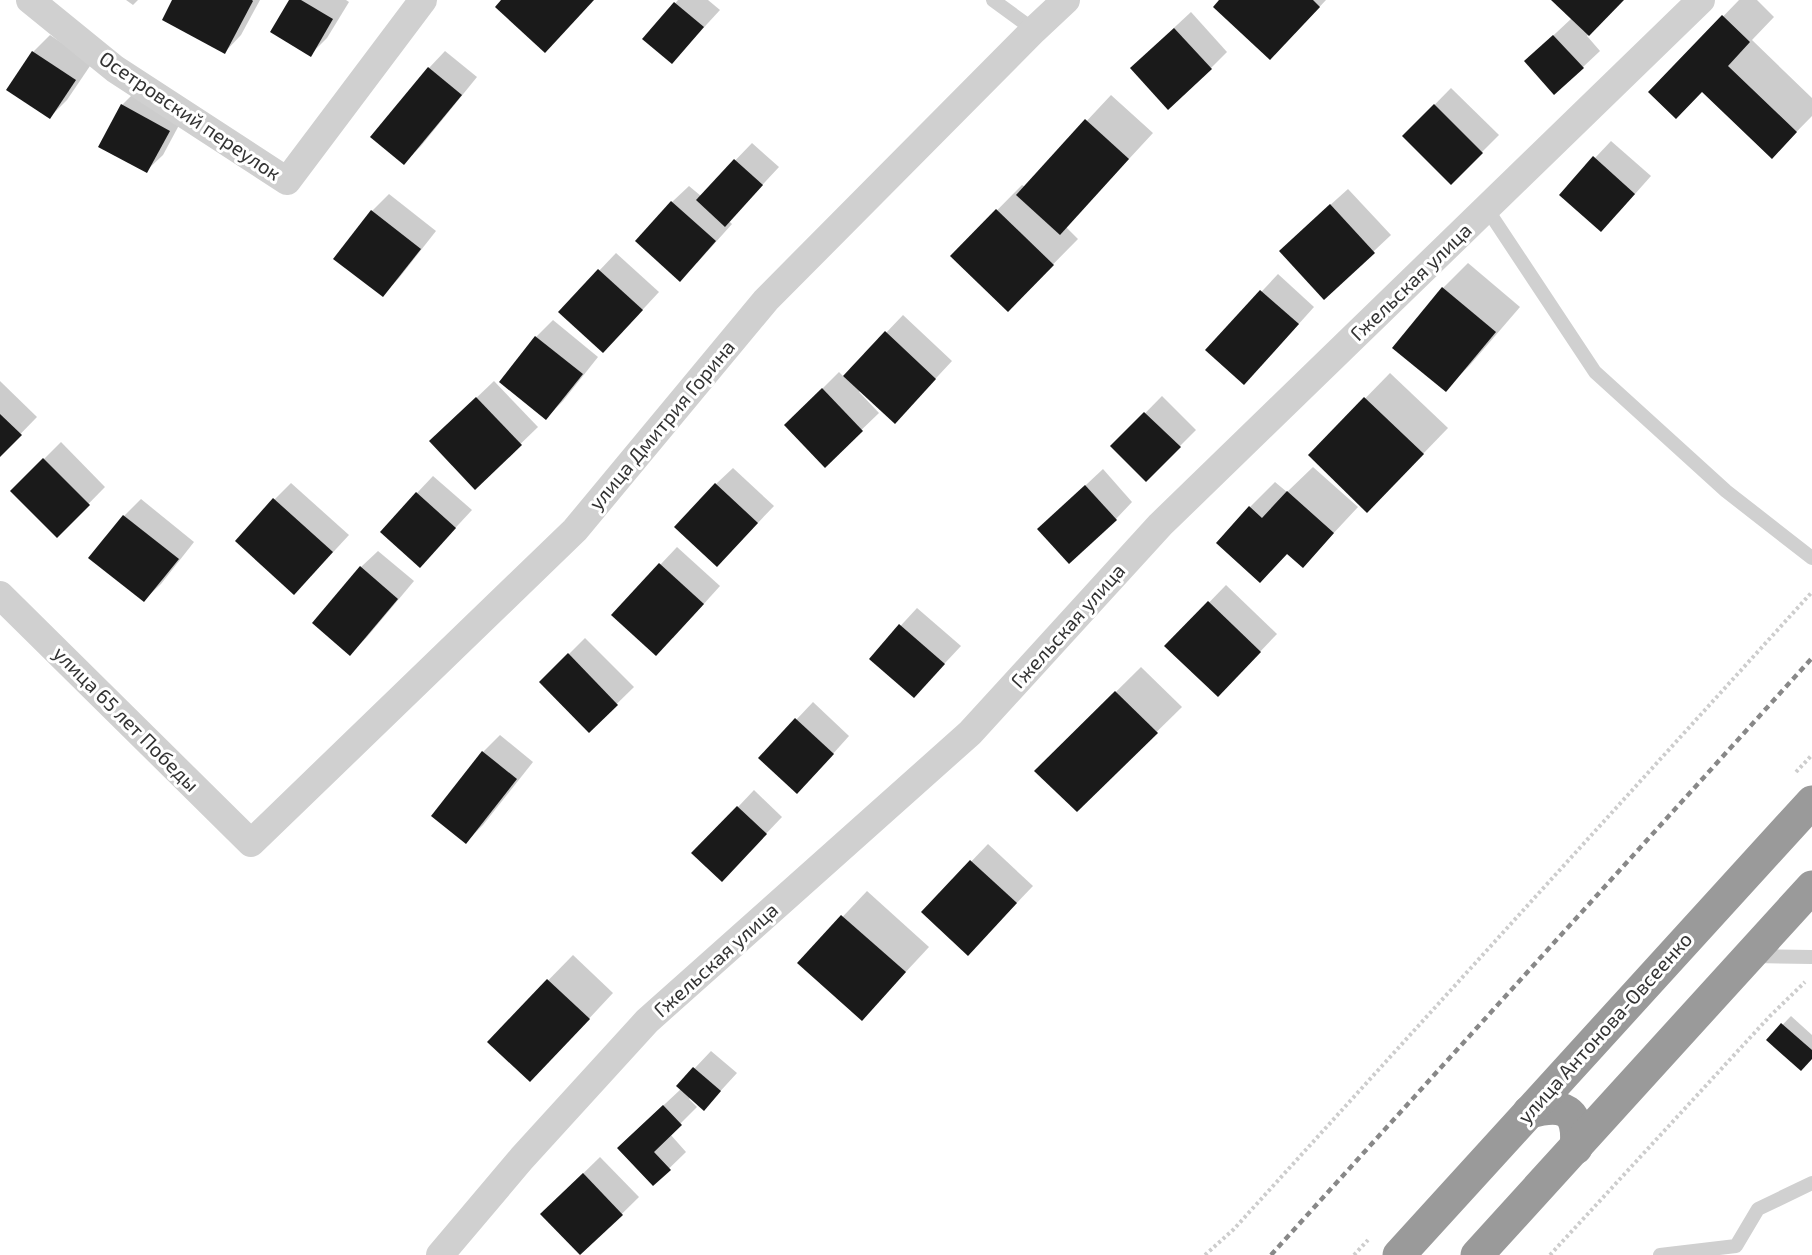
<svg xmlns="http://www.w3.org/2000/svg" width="1812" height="1255" font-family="'Exo 2',sans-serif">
  <rect width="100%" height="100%" fill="#fff"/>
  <g fill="#0003">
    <path d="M126 0H138L133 5Z"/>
    <path d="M174 0H260L241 35 225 52Z"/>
    <path d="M291 0H346L349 2 327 38 310 55Z"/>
    <path d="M678 0H708L720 10 672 62 644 39Z"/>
    <path d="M1221 0H1326L1295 33Z"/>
    <path d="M1555 0H1623L1587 36 1600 51 1583 67 1526 61 1572 18Z"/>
    <path d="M1739 0H1757L1774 17 1752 40 1812 98V116L1772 157 1703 90 1650 92Z"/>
    <path d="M1191 12 1227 52 1211 68 1148 52Z"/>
    <path d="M50 35 92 63 67 100 50 117 33 52Z"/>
    <path d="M445 51 477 77 421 146 404 163 429 68Z"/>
    <path d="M139 88 185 114 163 155 146 171 122 105Z"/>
    <path d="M1451 88 1499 135 1451 183 1404 136Z"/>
    <path d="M1111 95 1153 133 1066 227 1078 239 1008 310 952 256 1022 185 1025 187Z"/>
    <path d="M1611 141 1651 176 1618 213 1595 158Z"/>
    <path d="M752 143 779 167 729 221 732 224 697 263 672 202 689 186 701 196Z"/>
    <path d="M1348 189 1391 235 1324 298 1298 234Z"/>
    <path d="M389 194 436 231 399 278 383 295 372 211Z"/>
    <path d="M616 253 659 292 620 334 560 312Z"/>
    <path d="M1468 263 1520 307 1470 365 1445 390 1443 288Z"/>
    <path d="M1278 274 1314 307 1261 366 1207 350Z"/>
    <path d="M903 315 952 361 911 405 861 390 859 392 879 413 825 465 786 425 839 372 844 377Z"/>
    <path d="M553 320 598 357 563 401 546 418 536 337Z"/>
    <path d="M1390 373 1448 428 1392 486 1310 455Z"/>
    <path d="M0 381 37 417 0 455Z"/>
    <path d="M494 381 538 427 475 488 448 425Z"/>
    <path d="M1162 396 1196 430 1146 480 1113 446Z"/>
    <path d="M61 442 105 487 57 536 12 491Z"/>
    <path d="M1313 467 1358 507 1303 566 1288 553 1260 581 1250 507 1275 482 1287 492Z"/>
    <path d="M733 468 774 506 734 548 716 484Z"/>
    <path d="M1103 469 1132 502 1116 519 1056 513Z"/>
    <path d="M433 476 472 510 420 566 417 493Z"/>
    <path d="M291 483 349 535 311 576 274 500Z"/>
    <path d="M141 499 194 542 161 584 144 600 91 558 124 516Z"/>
    <path d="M677 547 720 586 673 638 613 615Z"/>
    <path d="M378 551 414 581 367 637 350 654 361 567Z"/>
    <path d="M1226 585 1277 634 1235 678 1167 646Z"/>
    <path d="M917 608 961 646 914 696 871 658Z"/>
    <path d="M585 638 634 687 589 731 541 682Z"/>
    <path d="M1141 667 1182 707 1077 810 1036 771Z"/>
    <path d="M813 702 849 736 814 775 760 758Z"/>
    <path d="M500 735 533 762 483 825 466 842 483 752Z"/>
    <path d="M754 790 782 817 738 863V807Z"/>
    <path d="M988 844 1033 886 984 937 923 912Z"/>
    <path d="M867 891 929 947 862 1019 799 963Z"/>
    <path d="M573 955 613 993 555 1055 489 1041Z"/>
    <path d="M1791 1016 1812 1035V1058L1768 1040Z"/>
    <path d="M711 1051 737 1073 704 1109 691 1097 689 1099 697 1107 670 1134 686 1152 653 1184 636 1131 681 1089 678 1086Z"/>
    <path d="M600 1157 639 1197 581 1254 559 1197Z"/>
  </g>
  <g fill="#1a1a1a">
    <path d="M172 0H252L253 1 225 54 162 20Z"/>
    <path d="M289 0H301L333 19 311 57 270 32Z"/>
    <path d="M501 0H594L545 53 495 7Z"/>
    <path d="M1219 0H1313L1320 7 1270 60 1213 7Z"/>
    <path d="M1551 0H1624L1589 36Z"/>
    <path d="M674 2 704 27 672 64 642 39Z"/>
    <path d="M1722 15 1750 42 1728 66 1797 132 1772 159 1702 92 1676 119 1648 92Z"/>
    <path d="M1174 28 1212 69 1168 110 1130 68Z"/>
    <path d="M1553 35 1584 68 1554 95 1524 61Z"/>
    <path d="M32 51 76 80 50 119 6 90Z"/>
    <path d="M428 67 462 95 404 165 370 137Z"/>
    <path d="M121 104 170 131 147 173 98 147Z"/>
    <path d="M1434 104 1483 153 1451 185 1402 136Z"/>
    <path d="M1085 119 1129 159 1060 235 1016 195Z"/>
    <path d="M1593 156 1635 194 1601 232 1559 195Z"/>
    <path d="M734 159 763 185 725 227 696 200Z"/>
    <path d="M671 201 716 241 680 282 635 241Z"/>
    <path d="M1330 204 1375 253 1324 300 1279 251Z"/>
    <path d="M996 209 1054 265 1008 312 950 256Z"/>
    <path d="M371 210 421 249 383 297 333 259Z"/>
    <path d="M598 269 643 310 603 353 558 312Z"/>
    <path d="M1442 287 1496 332 1446 392 1392 348Z"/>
    <path d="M1260 290 1299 324 1244 385 1205 350Z"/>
    <path d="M885 331 936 379 895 424 843 376Z"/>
    <path d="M535 336 583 374 546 420 499 382Z"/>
    <path d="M822 388 863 431 825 468 784 425Z"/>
    <path d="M476 397 522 445 475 490 429 441Z"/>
    <path d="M1364 397 1424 454 1367 513 1308 455Z"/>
    <path d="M1144 412 1181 447 1146 482 1110 446Z"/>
    <path d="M0 414 22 435 0 457Z"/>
    <path d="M43 458 90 505 57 538 10 491Z"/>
    <path d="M715 483 758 523 717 567 674 527Z"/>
    <path d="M1085 485 1117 520 1069 564 1037 529Z"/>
    <path d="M1287 491 1334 533 1303 568 1287 554 1260 583 1216 543 1249 506 1262 518Z"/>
    <path d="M416 492 456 528 420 568 380 532Z"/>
    <path d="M273 498 333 552 294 595 235 541Z"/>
    <path d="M123 515 179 559 144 602 88 558Z"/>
    <path d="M659 563 704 604 656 656 611 615Z"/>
    <path d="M360 566 398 599 350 656 312 623Z"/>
    <path d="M1208 601 1261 652 1218 697 1164 646Z"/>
    <path d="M899 624 945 664 914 698 869 659Z"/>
    <path d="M568 653 618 705 589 733 539 682Z"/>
    <path d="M1115 691 1158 733 1077 812 1034 771Z"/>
    <path d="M795 718 834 754 797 794 758 758Z"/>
    <path d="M482 751 517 779 466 844 431 816Z"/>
    <path d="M737 806 767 834 722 882 691 853Z"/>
    <path d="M970 860 1017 903 968 956 921 912Z"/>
    <path d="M841 915 906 972 862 1021 797 963Z"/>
    <path d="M547 979 590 1019 530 1082 487 1042Z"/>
    <path d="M1781 1023 1812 1050V1059L1801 1071 1766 1040Z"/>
    <path d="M693 1067 721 1091 704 1111 676 1086Z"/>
    <path d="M663 1105 682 1125 654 1152 671 1170 653 1186 617 1148Z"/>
    <path d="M583 1173 623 1215 580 1255 540 1214Z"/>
  </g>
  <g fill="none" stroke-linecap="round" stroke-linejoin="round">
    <g stroke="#cdcdcd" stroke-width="4" stroke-dasharray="3 3" stroke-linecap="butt">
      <path d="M1796 772 1812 755"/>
      <path d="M1205 1255 1234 1229 1812 592"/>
      <path d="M1354 1255 1368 1240"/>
      <path d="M1550 1255 1770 1016 1805 982"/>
    </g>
    <g stroke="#d0d0d0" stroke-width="14">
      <path d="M993 0 1034 30"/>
      <path d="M1487 209 1595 372 1726 491 1812 558"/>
      <path d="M1753 956 1812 957"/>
      <path d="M1660 1255 1736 1246 1758 1209 1812 1183"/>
    </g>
    <g stroke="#d0d0d0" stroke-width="28">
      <path d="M30 0 115 69 287 181 423 0"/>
      <path d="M0 595 251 843 575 530 766 300 1034 30 1066 0"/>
      <path d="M440 1255 522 1158 647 1021 970 733 1160 525 1701 0"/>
    </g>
    <g stroke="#9a9a9a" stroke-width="33">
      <path d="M1529 1112C1564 1103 1580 1109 1576 1148"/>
      <path d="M1399 1255 1812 802"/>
      <path d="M1477 1255 1812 887"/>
    </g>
    <path stroke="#888" stroke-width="4.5" stroke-dasharray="6 4.5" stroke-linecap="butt" d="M1271 1255 1812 658"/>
  </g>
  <g text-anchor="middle" stroke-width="6" stroke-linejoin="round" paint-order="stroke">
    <g font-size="20" fill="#333" stroke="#fff">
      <text transform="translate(190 116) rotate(34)" y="7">Осетровский переулок</text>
      <text transform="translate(1411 282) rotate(-44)" y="7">Гжельская улица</text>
      <text transform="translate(662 425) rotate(-50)" y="7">улица Дмитрия Горина</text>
      <text transform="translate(1068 626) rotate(-48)" y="7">Гжельская улица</text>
      <text transform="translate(126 719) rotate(45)" y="7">улица 65 лет Победы</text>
      <text transform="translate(716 960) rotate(-42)" y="7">Гжельская улица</text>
      <text transform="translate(1605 1028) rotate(-48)" y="7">улица Антонова-Овсеенко</text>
    </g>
  </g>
</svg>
